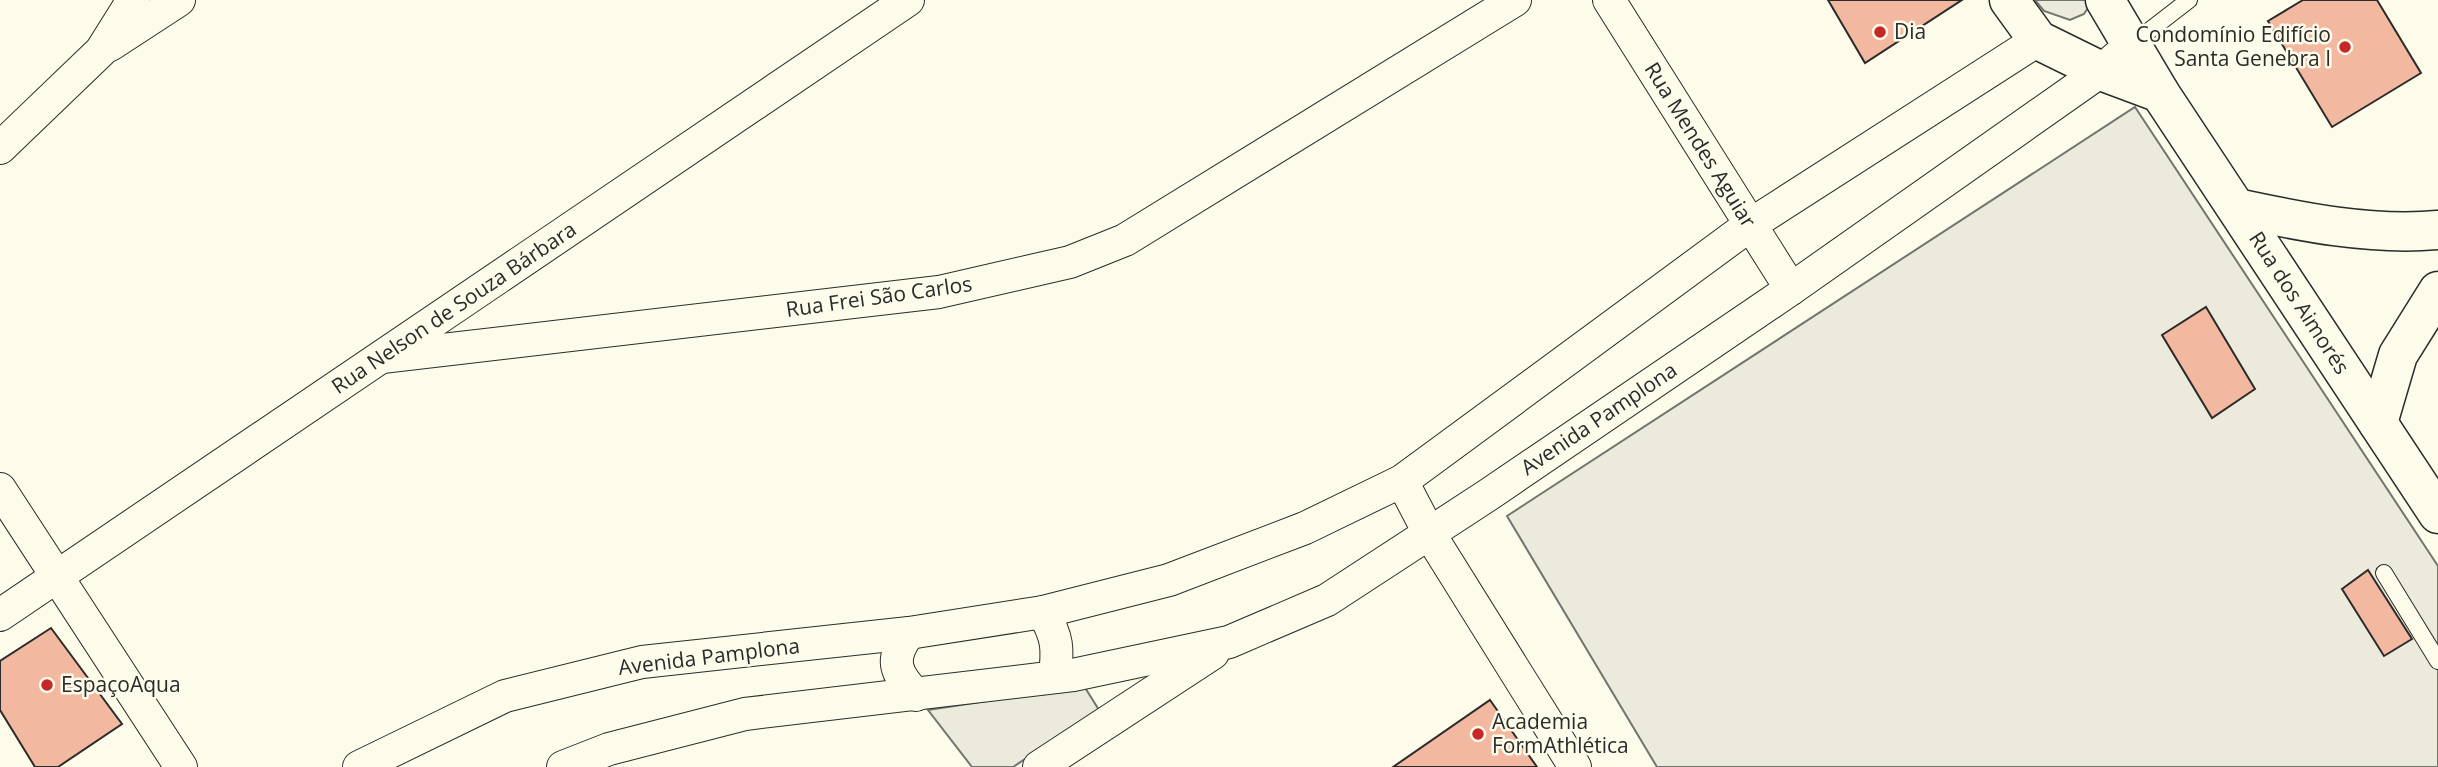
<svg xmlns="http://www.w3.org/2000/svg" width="2438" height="767" font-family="'Open Sans',sans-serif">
  <rect width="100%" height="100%" fill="#fdfbea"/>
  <g fill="#ecebdb" stroke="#74746e" stroke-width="2">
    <path d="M2035 0H2089L2091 3 2084 14 2070 20 2044 11Z"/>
    <path d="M2135 107 2438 566V767H1657L1507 516Z"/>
    <path d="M1084 686 1099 710 1013 767H972L928 710Z"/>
  </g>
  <g fill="#f2b8a0" stroke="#2b2b2b" stroke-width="2">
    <path d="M1828 0H1962L1865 63Z"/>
    <path d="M2303 0H2377L2421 73 2332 127 2268 21Z"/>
    <path d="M2206 307 2255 389 2212 418 2162 335Z"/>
    <path d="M2368 570 2412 639 2384 656 2342 589Z"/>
    <path d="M51 628 122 724 58 767H35L0 710V661Z"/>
    <path d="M1490 700 1537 767H1393Z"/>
  </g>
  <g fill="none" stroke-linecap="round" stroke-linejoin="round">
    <defs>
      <g id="service">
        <path d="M2132 44 2189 0"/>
        <path d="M2384 573 2438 661"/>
      </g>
      <g id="minor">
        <path d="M1609 0 1791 289"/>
        <path d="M110 45 179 0"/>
        <path d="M0 148 101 51 133 0"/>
        <path d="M382 357 939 292 1070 262 1125 240 1515 0"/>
        <path d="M1402 481 1429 533 1575 767"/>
        <path d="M0 489 181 767"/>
        <path d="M1043 612C1058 638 1058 648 1055 677"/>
        <path d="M0 615 908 0"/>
        <path d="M909 633C889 659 895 673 916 695"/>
        <path d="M359 767 505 696 642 662 909 633 1043 612 1169 580 1305 528 1402 481 1750 225 2038 40"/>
        <path d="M563 767 609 749 745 714 1073 675 1229 642 1327 600 1488 495 1791 289 2101 71 2117 57"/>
        <path d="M1039 767 1213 653"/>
      </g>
      <g id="tertiary">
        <path d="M2009 0 2038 40 2101 71 2160 93"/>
        <path d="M2105 0 2160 93 2438 514"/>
        <path d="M2237 208C2302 222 2371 236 2438 230"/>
        <path d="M2378 423 2398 355 2438 291"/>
      </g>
    </defs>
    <use href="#service" stroke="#2b2b2b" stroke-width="18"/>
    <use href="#minor" stroke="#2b2b2b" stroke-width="34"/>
    <use href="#tertiary" stroke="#2b2b2b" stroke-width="41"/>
    <use href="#service" stroke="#fdfbea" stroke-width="16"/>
    <use href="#minor" stroke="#fdfbea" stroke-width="32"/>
    <use href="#tertiary" stroke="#fdfbea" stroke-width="38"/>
  </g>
  <g fill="#c62828" stroke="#fdfbea" stroke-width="2.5">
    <circle cx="1880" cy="32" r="7"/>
    <circle cx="2345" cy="47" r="7"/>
    <circle cx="47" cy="685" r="7"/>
    <circle cx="1478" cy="734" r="7"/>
  </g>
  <g text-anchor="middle" stroke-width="5" stroke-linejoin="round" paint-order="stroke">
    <g font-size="21" fill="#2b2b2b" stroke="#fdfbea" text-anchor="start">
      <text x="1894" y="39">Dia</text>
      <text x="2331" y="42" text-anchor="end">Condomínio Edifício<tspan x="2331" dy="24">Santa Genebra I</tspan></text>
      <text x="61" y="692">EspaçoAqua</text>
      <text x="1492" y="729">Academia<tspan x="1492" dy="24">FormAthlética</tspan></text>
    </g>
    <g font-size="21" fill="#2b2b2b" stroke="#fdfbea">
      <text transform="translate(1700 145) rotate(58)" y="7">Rua Mendes Aguiar</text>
      <text transform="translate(879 297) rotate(-8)" y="7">Rua Frei São Carlos</text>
      <text transform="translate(2299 303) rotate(57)" y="7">Rua dos Aimorés</text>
      <text transform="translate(454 308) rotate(-34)" y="7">Rua Nelson de Souza Bárbara</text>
      <text transform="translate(1599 419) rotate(-34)" y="7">Avenida Pamplona</text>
      <text transform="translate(709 657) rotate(-7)" y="7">Avenida Pamplona</text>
    </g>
  </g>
</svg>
